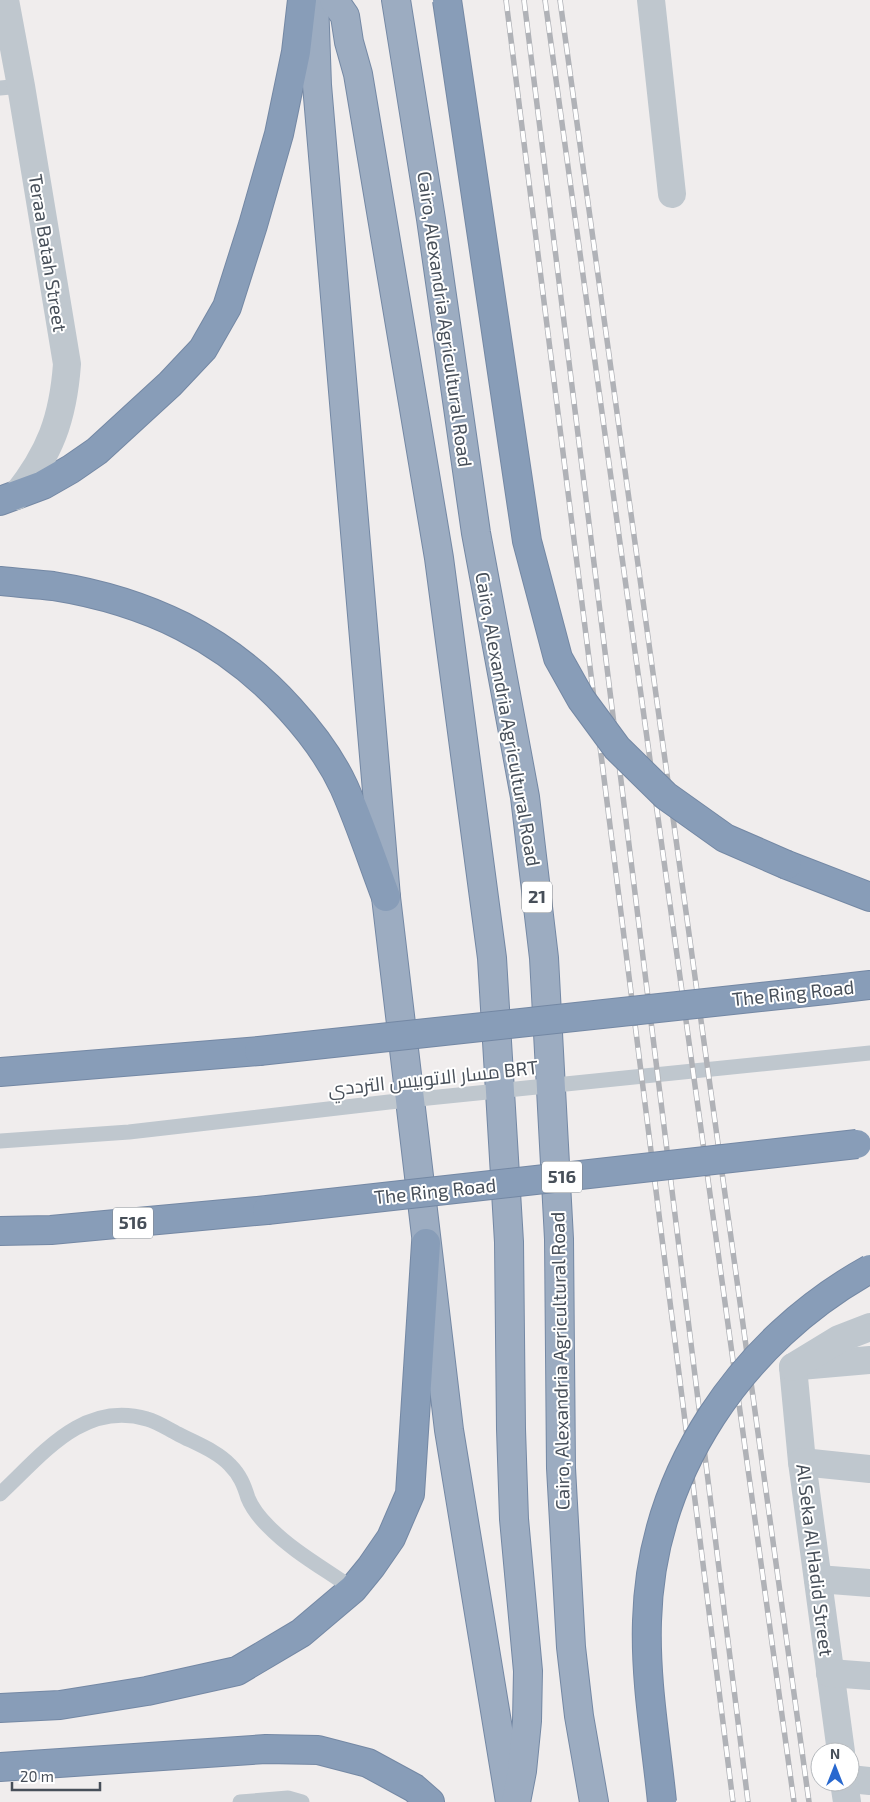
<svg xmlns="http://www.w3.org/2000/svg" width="870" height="1802" font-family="'Exo 2',Cairo,sans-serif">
  <rect width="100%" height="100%" fill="#f0eded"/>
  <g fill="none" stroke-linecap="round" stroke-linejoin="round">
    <defs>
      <g id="trunk">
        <path d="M314 0 317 85 386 897 449 1430 510 1802"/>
        <path d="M334 0 345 16 349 42 358 74 439 558 492 958 509 1242 511 1429 514 1519 528 1671 527 1721 522 1771 516 1802"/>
        <path d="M396 0 431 219 476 533 525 797 544 958 559 1239 561 1468 571 1647 579 1716 594 1802"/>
      </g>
      <g id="motorway">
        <path d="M0 501 43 485 71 469 97 451 170 384 203 349 227 307 253 225 279 134 296 52 302 0"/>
        <path d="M0 581C18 583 35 584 53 586 147 601 226 638 290 709 311 732 331 759 344 787 360 823 372 860 386 897"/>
        <path d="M787 865 870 897"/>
        <path d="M826 990 870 985"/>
        <path d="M0 1072 259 1051"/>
        <path d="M0 1231 51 1230 267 1210"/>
        <path d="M0 1708 60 1705 147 1691 237 1671 301 1633 353 1589 371 1567 391 1538 410 1494 426 1243"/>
        <path d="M0 1767 266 1749 318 1750 368 1763 414 1788 430 1802"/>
      </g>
    </defs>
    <use href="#trunk" stroke="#7488a4" stroke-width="30"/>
    <use href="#motorway" stroke="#7488a4" stroke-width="30"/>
    <g stroke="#bfc7ce" stroke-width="15">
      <path d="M0 88 21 86"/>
      <path d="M0 1141 129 1132 389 1102 870 1053"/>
      <path d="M0 1494C42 1455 83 1400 147 1419 158 1422 168 1429 178 1434 195 1443 217 1451 230 1465 240 1475 244 1485 248 1498 252 1508 260 1518 268 1526 292 1551 325 1569 353 1589"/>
      <path d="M240 1802 288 1798 302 1802"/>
    </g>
    <g stroke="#bfc7ce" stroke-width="28">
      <path d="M5 0 21 86 67 364C63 419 50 453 16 496"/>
      <path d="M651 0 672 194"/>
      <path d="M800 1366 870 1360"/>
      <path d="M793 1367 802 1462 841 1752"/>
      <path d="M793 1367 839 1339 870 1327"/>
      <path d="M802 1462 870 1469"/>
      <path d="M818 1579 870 1583"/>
      <path d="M830 1673 870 1676"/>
      <path d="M850 1779 870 1781"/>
      <path d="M844 1782 847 1802"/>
    </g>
    <use href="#trunk" stroke="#9cacc1" stroke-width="28"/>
    <use href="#motorway" stroke="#889db8" stroke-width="28"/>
    <defs>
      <g id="rail">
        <path d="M506 0 733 1802"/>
        <path d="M524 0 748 1802"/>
        <path d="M545 0 794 1802"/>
        <path d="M560 0 809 1802"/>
      </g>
    </defs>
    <use href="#rail" stroke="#b0b2b7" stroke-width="5.5"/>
    <use href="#rail" stroke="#fff" stroke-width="4" stroke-dasharray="11" stroke-linecap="butt"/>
    <defs>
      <g id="motorway-bridge">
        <path d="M447 0 527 541 558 658 581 699 617 748 666 796 725 838 787 865"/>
        <path d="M259 1051 826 990"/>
        <path d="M267 1210 857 1144"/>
        <path d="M662 1802C656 1742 645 1681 647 1621 651 1472 742 1340 870 1269"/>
      </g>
    </defs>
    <use href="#motorway-bridge" stroke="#7488a4" stroke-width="30" stroke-linecap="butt"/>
    <use href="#motorway-bridge" stroke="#889db8" stroke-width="28"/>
  </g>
  <g text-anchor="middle" stroke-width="4" stroke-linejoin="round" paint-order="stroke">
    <g fill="#fff" stroke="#7e848b" stroke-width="1">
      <rect x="522" y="881.5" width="30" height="31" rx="4"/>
      <rect x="542" y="1161.5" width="40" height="31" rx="4"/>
      <rect x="113" y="1207.5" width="40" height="31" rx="4"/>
    </g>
    <g font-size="18" font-weight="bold" fill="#474f59">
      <text x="537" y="903">21</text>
      <text x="562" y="1183">516</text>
      <text x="133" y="1229">516</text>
    </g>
    <g font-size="19" fill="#474f59" stroke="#fff">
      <text transform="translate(48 253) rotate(81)" y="7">Teraa Batah Street</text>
      <text transform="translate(445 319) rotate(82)" y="7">Cairo, Alexandria Agricultural Road</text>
      <text transform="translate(508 719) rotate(80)" y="7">Cairo, Alexandria Agricultural Road</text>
      <text transform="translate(793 993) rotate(-6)" y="7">The Ring Road</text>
      <text transform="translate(433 1078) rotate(-6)" y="7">مسار الاتوبيس الترددي BRT</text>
      <text transform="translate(435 1191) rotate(-6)" y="7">The Ring Road</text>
      <text transform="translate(560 1361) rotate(-91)" y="7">Cairo, Alexandria Agricultural Road</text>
      <text transform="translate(815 1560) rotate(83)" y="7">Al Seka Al Hadid Street</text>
    </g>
  </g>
  <g transform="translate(835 1767)"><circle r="24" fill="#ffffff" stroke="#b5b9bd"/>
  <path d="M0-4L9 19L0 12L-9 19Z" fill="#2868cf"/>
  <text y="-8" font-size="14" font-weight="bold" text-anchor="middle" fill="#474f59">N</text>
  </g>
  <path d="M12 1782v8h88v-8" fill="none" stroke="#474f59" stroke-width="2.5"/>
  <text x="20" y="1782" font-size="15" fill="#474f59" stroke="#ffffff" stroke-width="4" paint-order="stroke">20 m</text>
</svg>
